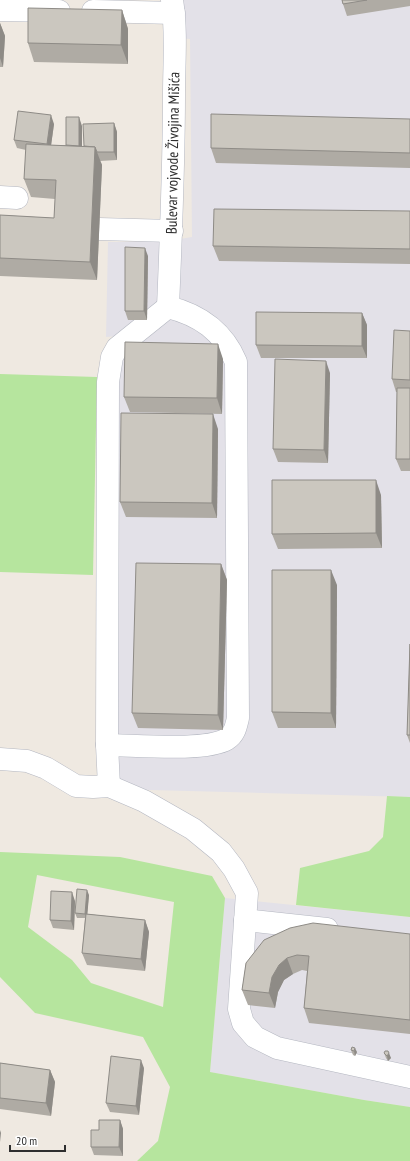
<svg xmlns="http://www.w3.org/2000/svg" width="410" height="1161" font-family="'PT Sans Narrow',sans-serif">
  <rect width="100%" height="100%" fill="#efe9e1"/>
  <g fill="#e3e1e8">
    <path d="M172 0H410V797L112 789 119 336 106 337 108 242 169 241 192 237 190 39 175 38Z"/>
    <path d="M225 898 410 917V1107L364 1100 210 1072Z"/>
  </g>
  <g fill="#b6e59e" fill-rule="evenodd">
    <path d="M0 374 97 377 93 575 0 572Z"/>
    <path d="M387 796 410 797V917L296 905 300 868 369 851 383 837Z"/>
    <path d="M0 852 120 857 212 876 225 898 210 1072 364 1100 410 1107V1161H137L158 1141 170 1087 143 1037 35 1013 0 977ZM37 875 174 902 163 1007 91 983 72 960 28 927Z"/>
  </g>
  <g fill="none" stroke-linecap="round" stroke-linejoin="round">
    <defs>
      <g id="minor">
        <path d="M0 10 59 11"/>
        <path d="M93 11 174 13"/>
        <path d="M0 197 17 198"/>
        <path d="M99 229 172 231"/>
        <path d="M168 307C171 236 174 165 174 94 174 63 177 31 172 0"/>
        <path d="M107 745C134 745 205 752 227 739 235 734 236 726 238 718L236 362C223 331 200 315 168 307"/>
        <path d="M0 759 27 761 46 768 76 786 93 787 109 786 144 801 193 829 221 852 234 869 247 893 239 1009 243 1023 255 1037 277 1048 410 1077"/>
        <path d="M109 786 107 745 108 382 112 357 117 348 168 307"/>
        <path d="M245 920 327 929"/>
      </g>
    </defs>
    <use href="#minor" stroke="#b4b7c1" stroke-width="23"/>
    <use href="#minor" stroke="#fff" stroke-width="22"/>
  </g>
  <g fill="#afaba4">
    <path d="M342 0H410V6L347 16 343 4Z"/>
    <path d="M122 10 128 29V64L34 62 28 43Z"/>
    <path d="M0 23 5 36 3 67H0Z"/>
    <path d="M410 119V168L216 163 211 148Z"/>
    <path d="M114 123 117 132V160L100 161 102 165 97 280 0 276V215L54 218 55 199 31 197 24 179 26 150 17 148 14 140 54 124 51 145H66L82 126V146H84Z"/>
    <path d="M410 211V264L219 261 213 246Z"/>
    <path d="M148 256 147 320H128L125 311Z"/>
    <path d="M362 313 367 325V358H261L256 345Z"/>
    <path d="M410 331V471H401L396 459 397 392H396L392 379Z"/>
    <path d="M223 359 222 414 130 412 124 397Z"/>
    <path d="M330 373 328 463 278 462 273 449Z"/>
    <path d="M218 429 217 518 126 517 120 502Z"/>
    <path d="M381 495 382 548 278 549 272 534Z"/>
    <path d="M221 564 227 580 223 730 138 728 132 713Z"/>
    <path d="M337 585 336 728H278L272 712Z"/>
    <path d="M410 644V743L407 735Z"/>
    <path d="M89 895 87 914 145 920 149 932 145 971 87 965 82 953 85 918H77L75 913Z"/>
    <path d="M75 901 74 930 53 928 50 920Z"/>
    <path d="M410 934V1034L309 1023 304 1008 307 971 302 970 293 974 284 980 278 992 275 1008 248 1005 242 990 246 963Z"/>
    <path d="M351 1050 357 1052 355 1056 353 1055Z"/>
    <path d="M384 1053 391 1058 388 1061 386 1058Z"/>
    <path d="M0 1063 50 1070 55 1082 51 1116 0 1109Z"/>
    <path d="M144 1068 139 1115 110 1112 106 1103Z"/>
    <path d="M120 1120 123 1129V1156L94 1155 91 1147 99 1130Z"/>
  </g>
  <g fill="#8e8b86">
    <path d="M122 10 128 29V64L121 45Z"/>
    <path d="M0 23 5 36 3 67 0 58Z"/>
    <path d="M51 115 54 124 50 153 47 144Z"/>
    <path d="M79 117 82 126V157L79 148Z"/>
    <path d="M114 123 117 132V160L114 152Z"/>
    <path d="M95 147 102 165 97 280 90 262Z"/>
    <path d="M145 248 148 256 147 320 144 311Z"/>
    <path d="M362 313 367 325V358L362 346Z"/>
    <path d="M218 344 223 359 222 414 217 398Z"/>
    <path d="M326 361 330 373 328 463 324 450Z"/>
    <path d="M213 414 218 429 217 518 212 503Z"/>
    <path d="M376 480 381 495 382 548 376 533Z"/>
    <path d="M221 564 227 580 223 730 218 715Z"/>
    <path d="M331 570 337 585 336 728 331 713Z"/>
    <path d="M87 890 89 895 87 919 85 914Z"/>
    <path d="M72 892 75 901 74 930 71 921Z"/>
    <path d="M145 920 149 932 145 971 141 959Z"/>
    <path d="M287 958 293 974 284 980 278 992 275 1008 269 993 272 977 279 965Z"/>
    <path d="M355 1048 357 1052 355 1056 354 1051Z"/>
    <path d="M389 1053 391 1058 388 1061 387 1056Z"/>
    <path d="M141 1060 144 1068 139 1115 136 1106Z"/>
    <path d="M50 1070 55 1082 51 1116 46 1103Z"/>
    <path d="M120 1120 123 1129V1156L119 1147Z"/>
    <path d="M0 1130 1 1133 0 1142Z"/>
  </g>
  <g fill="#cbc7bf" stroke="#8e8b86">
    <path d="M342 0H367L343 4Z"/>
    <path d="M28 8 122 10 121 45 28 43Z"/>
    <path d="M18 111 51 115 47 144 14 140Z"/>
    <path d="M211 114 410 119V153L211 148Z"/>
    <path d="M66 117H79V146L66 145Z"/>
    <path d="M114 123V152H97L95 147 84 146 83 124Z"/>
    <path d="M26 144 95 147 90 262 0 258V215L54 218 56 180 24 179Z"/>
    <path d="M214 209 410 211V249L213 246Z"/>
    <path d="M125 247 145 248 144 311H125Z"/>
    <path d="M256 312 362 313V346L256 345Z"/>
    <path d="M394 330 410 331V380L392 379Z"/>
    <path d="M125 342 218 344 217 398 124 397Z"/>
    <path d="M275 359 326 361 324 450 273 449Z"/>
    <path d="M397 388H410V459H396Z"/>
    <path d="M121 413 213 414 212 503 120 502Z"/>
    <path d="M272 480H376V533L272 534Z"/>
    <path d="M136 563 221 564 218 715 132 713Z"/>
    <path d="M272 570H331V713L272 712Z"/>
    <path d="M410 644V735H407Z"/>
    <path d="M77 889 87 890 85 914 75 913Z"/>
    <path d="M51 891 72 892 71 921 50 920Z"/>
    <path d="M86 914 145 920 141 959 82 953Z"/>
    <path d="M313 923 410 934V1020L304 1008 309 956 297 955 287 958 279 965 272 977 269 993 242 990 246 963 264 940 290 928Z"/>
    <path d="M352 1047 355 1048 354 1051 351 1050Z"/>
    <path d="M385 1051H388L389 1053 387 1056 384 1053Z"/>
    <path d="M111 1056 141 1060 136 1106 106 1103Z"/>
    <path d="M0 1063 50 1070 46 1103 0 1098Z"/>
    <path d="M99 1120H120L119 1147H91V1130H99Z"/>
  </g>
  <g text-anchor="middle" stroke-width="4" stroke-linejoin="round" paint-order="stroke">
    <g font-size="15" fill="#2e2e2e" stroke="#fff">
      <text transform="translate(173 153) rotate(-89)" y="5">Bulevar vojvode Živojina Mišića</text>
    </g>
  </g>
  <path d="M10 1145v6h55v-6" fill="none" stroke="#2e2e2e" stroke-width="2"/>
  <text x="16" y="1145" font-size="12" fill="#2e2e2e" stroke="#ffffff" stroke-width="3" paint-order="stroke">20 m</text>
</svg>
